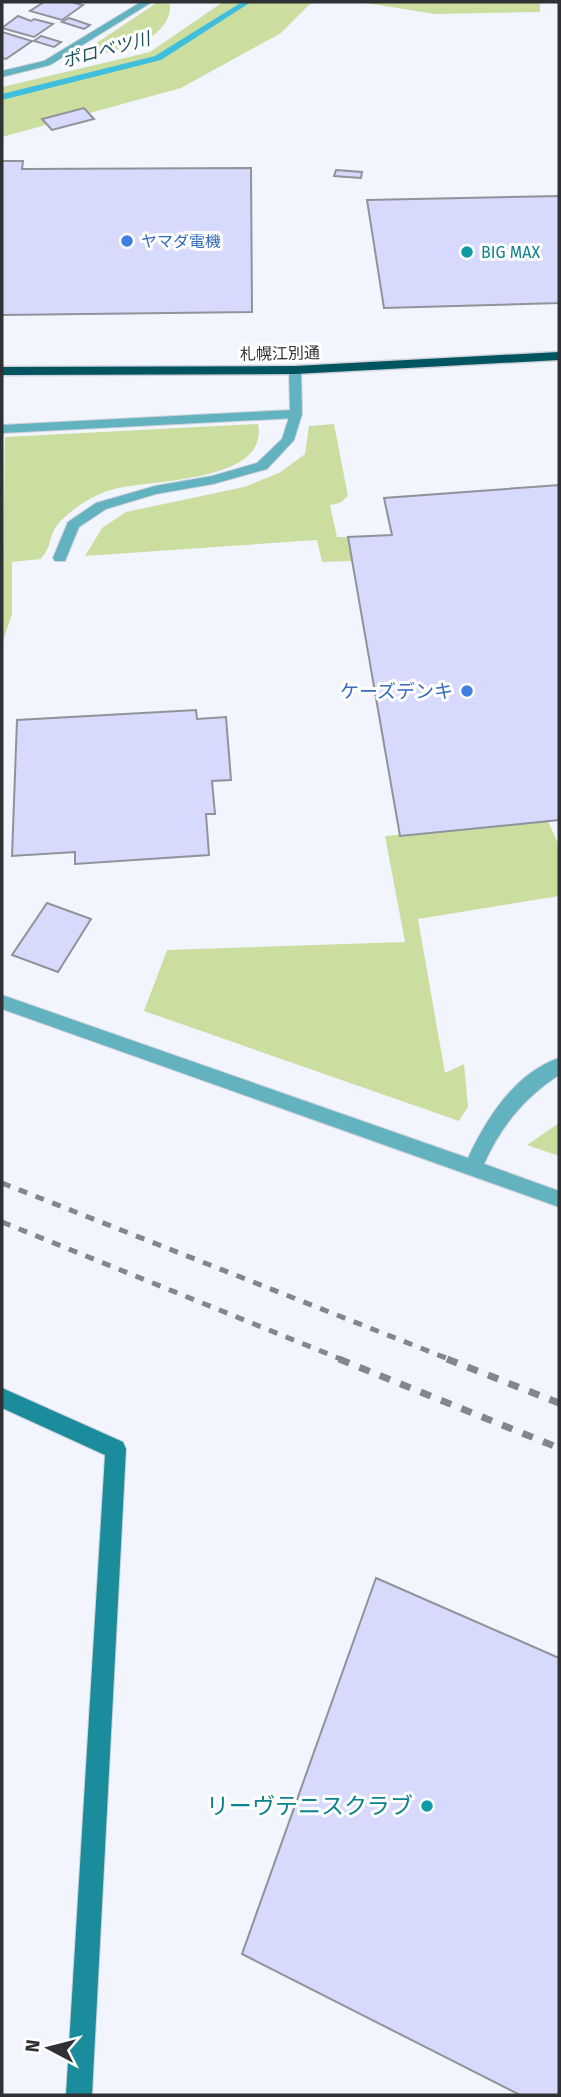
<svg xmlns="http://www.w3.org/2000/svg" width="561" height="2097" font-family="'Fira Sans','Noto Sans JP',sans-serif">
  <rect width="100%" height="100%" fill="#f2f5fe"/>
  <g fill="#cbdea0">
    <path d="M158 2 170 4C173 40 111 59 83 52Z"/>
    <path d="M223 2H317L309 5 281 33 181 88 2 137V87L150 52Z"/>
    <path d="M360 2H540V12L435 14Z"/>
    <path d="M258 424C270 484 148 479 111 490 100 493 85 501 77 507 70 512 57 523 54 530 48 543 51 547 41 559L12 562V614L2 644 5 437Z"/>
    <path d="M334 424 348 496 340 503 330 505 337 537H348L352 561 322 562 317 540 85 556 102 528 126 512 244 487 279 473 305 454 309 426Z"/>
    <path d="M548 821 559 846V896L418 919 445 1073 464 1064 468 1107 459 1121 144 1011 167 950 405 942 385 836Z"/>
    <path d="M559 1123V1156L527 1145Z"/>
  </g>
  <g fill="none" stroke-linecap="round" stroke-linejoin="round">
    <path fill="#40bede" fill-rule="evenodd" d="M242 2H251L161 60 2 100V94L155 56Z"/>
  </g>
  <g fill="#d7dafc" stroke="#91929a" stroke-width="2">
    <path d="M44 2H71L83 5 62 20 30 11Z"/>
    <path d="M18 16 31 21 34 19 53 24 34 37 2 28Z"/>
    <path d="M69 18 90 25 84 29 62 22Z"/>
    <path d="M2 32 32 41 6 59 2 58Z"/>
    <path d="M41 36 61 42 54 47 34 41Z"/>
    <path d="M84 108 94 119 52 130 42 119Z"/>
    <path d="M2 161H23L22 169 251 168 252 312 2 315Z"/>
    <path d="M336 170 362 172 361 178 334 176Z"/>
    <path d="M559 196V303L384 308 367 200Z"/>
    <path d="M559 485V820L400 836 348 537 392 535 384 498Z"/>
    <path d="M196 710 197 719 226 717 231 780 212 781 215 814H206L209 855 75 864V852L12 856 17 720Z"/>
    <path d="M47 903 91 919 58 972 12 955Z"/>
    <path d="M376 1578 559 1658V2095H520L242 1954Z"/>
  </g>
  <g fill="none" stroke-linecap="round" stroke-linejoin="round">
    <defs>
      <path id="lane" d="M296 410 302 414 294 440 267 469 213 484 156 494 106 509 79 527 65 561H55L53 558 68 522 96 503 155 486 212 476 257 463 282 439 290 414Z"/>
      <g id="street">
        <path d="M141 2H152L50 65 2 77V71L44 61Z"/>
        <path d="M295 366 301 370 302 414 296 418 2 433V425L290 410 289 370Z"/>
        <path d="M2 995 468 1158C486 1119 515 1073 559 1058V1075C524 1098 501 1126 484 1164L559 1191V1207L2 1009Z"/>
      </g>
      <path id="secondary" d="M2 1388 123 1442 126 1449 92 2095H66L105 1455 2 1408Z"/>
      <path id="highway" d="M559 352V360L295 374 2 375V367L295 366Z"/>
    </defs>
    <use href="#lane" stroke="#cfd2da" stroke-width="2"/>
    <use href="#street" stroke="#cfd2da" stroke-width="2"/>
    <use href="#secondary" stroke="#cfd2da" stroke-width="2"/>
    <use href="#highway" stroke="#cfd2da" stroke-width="3"/>
    <use href="#lane" fill="#63b2bf" fill-rule="evenodd"/>
    <use href="#street" fill="#63b2bf" fill-rule="evenodd"/>
    <use href="#secondary" fill="#1a8c9c" fill-rule="evenodd"/>
    <use href="#highway" fill="#00545f" fill-rule="evenodd"/>
    <g stroke="#84868b" stroke-width="5" stroke-dasharray="9 9" stroke-linecap="butt">
      <path d="M2 1183 451 1360"/>
      <path d="M2 1222 343 1360"/>
    </g>
    <g stroke="#84868b" stroke-width="7" stroke-dasharray="11 11" stroke-linecap="butt">
      <path d="M339 1359 559 1448"/>
      <path d="M447 1359 559 1403"/>
    </g>
  </g>
  <g fill="#3f7fe0" stroke="#fff" stroke-width="2.5">
    <circle cx="127" cy="241" r="7"/>
    <circle cx="467" cy="691" r="7"/>
  </g>
  <g fill="#0f9aa8" stroke="#fff" stroke-width="2.5">
    <circle cx="467" cy="252" r="7"/>
    <circle cx="427" cy="1806" r="7"/>
  </g>
  <g text-anchor="middle" stroke-width="6" stroke-linejoin="round" paint-order="stroke">
    <g font-size="16" fill="#366cbe" stroke="#fff" text-anchor="start">
      <text x="141" y="247">ヤマダ電機</text>
    </g>
    <g font-size="16" fill="#0d838f" stroke="#fff" text-anchor="start">
      <text x="481" y="258">BIG MAX</text>
    </g>
    <g font-size="16" fill="#303134" stroke="#fff">
      <text transform="translate(280 353) rotate(-1)" y="6">札幌江別通</text>
    </g>
    <g font-size="18" font-style="italic" fill="#205361" stroke="#fff">
      <text transform="translate(106 50) rotate(-15)" y="6">ポロベツ川</text>
    </g>
    <g font-size="19" fill="#366cbe" stroke="#fff" text-anchor="end">
      <text x="453" y="698">ケーズデンキ</text>
    </g>
    <g font-size="23" fill="#0d838f" stroke="#fff" text-anchor="end">
      <text x="413" y="1814">リーヴテニスクラブ</text>
    </g>
  </g>
  <rect width="561" height="2097" fill="none" stroke="#303134" stroke-width="7"/>
  <g transform="translate(49 2048) rotate(277)" stroke="#ffffff" stroke-width="5" paint-order="stroke">
  <path d="M0-5L12 26L0 18L-12 26Z" fill="#303134"/>
  <text y="-10" font-size="19" font-weight="bold" text-anchor="middle" fill="#303134">N</text>
  </g>
</svg>
